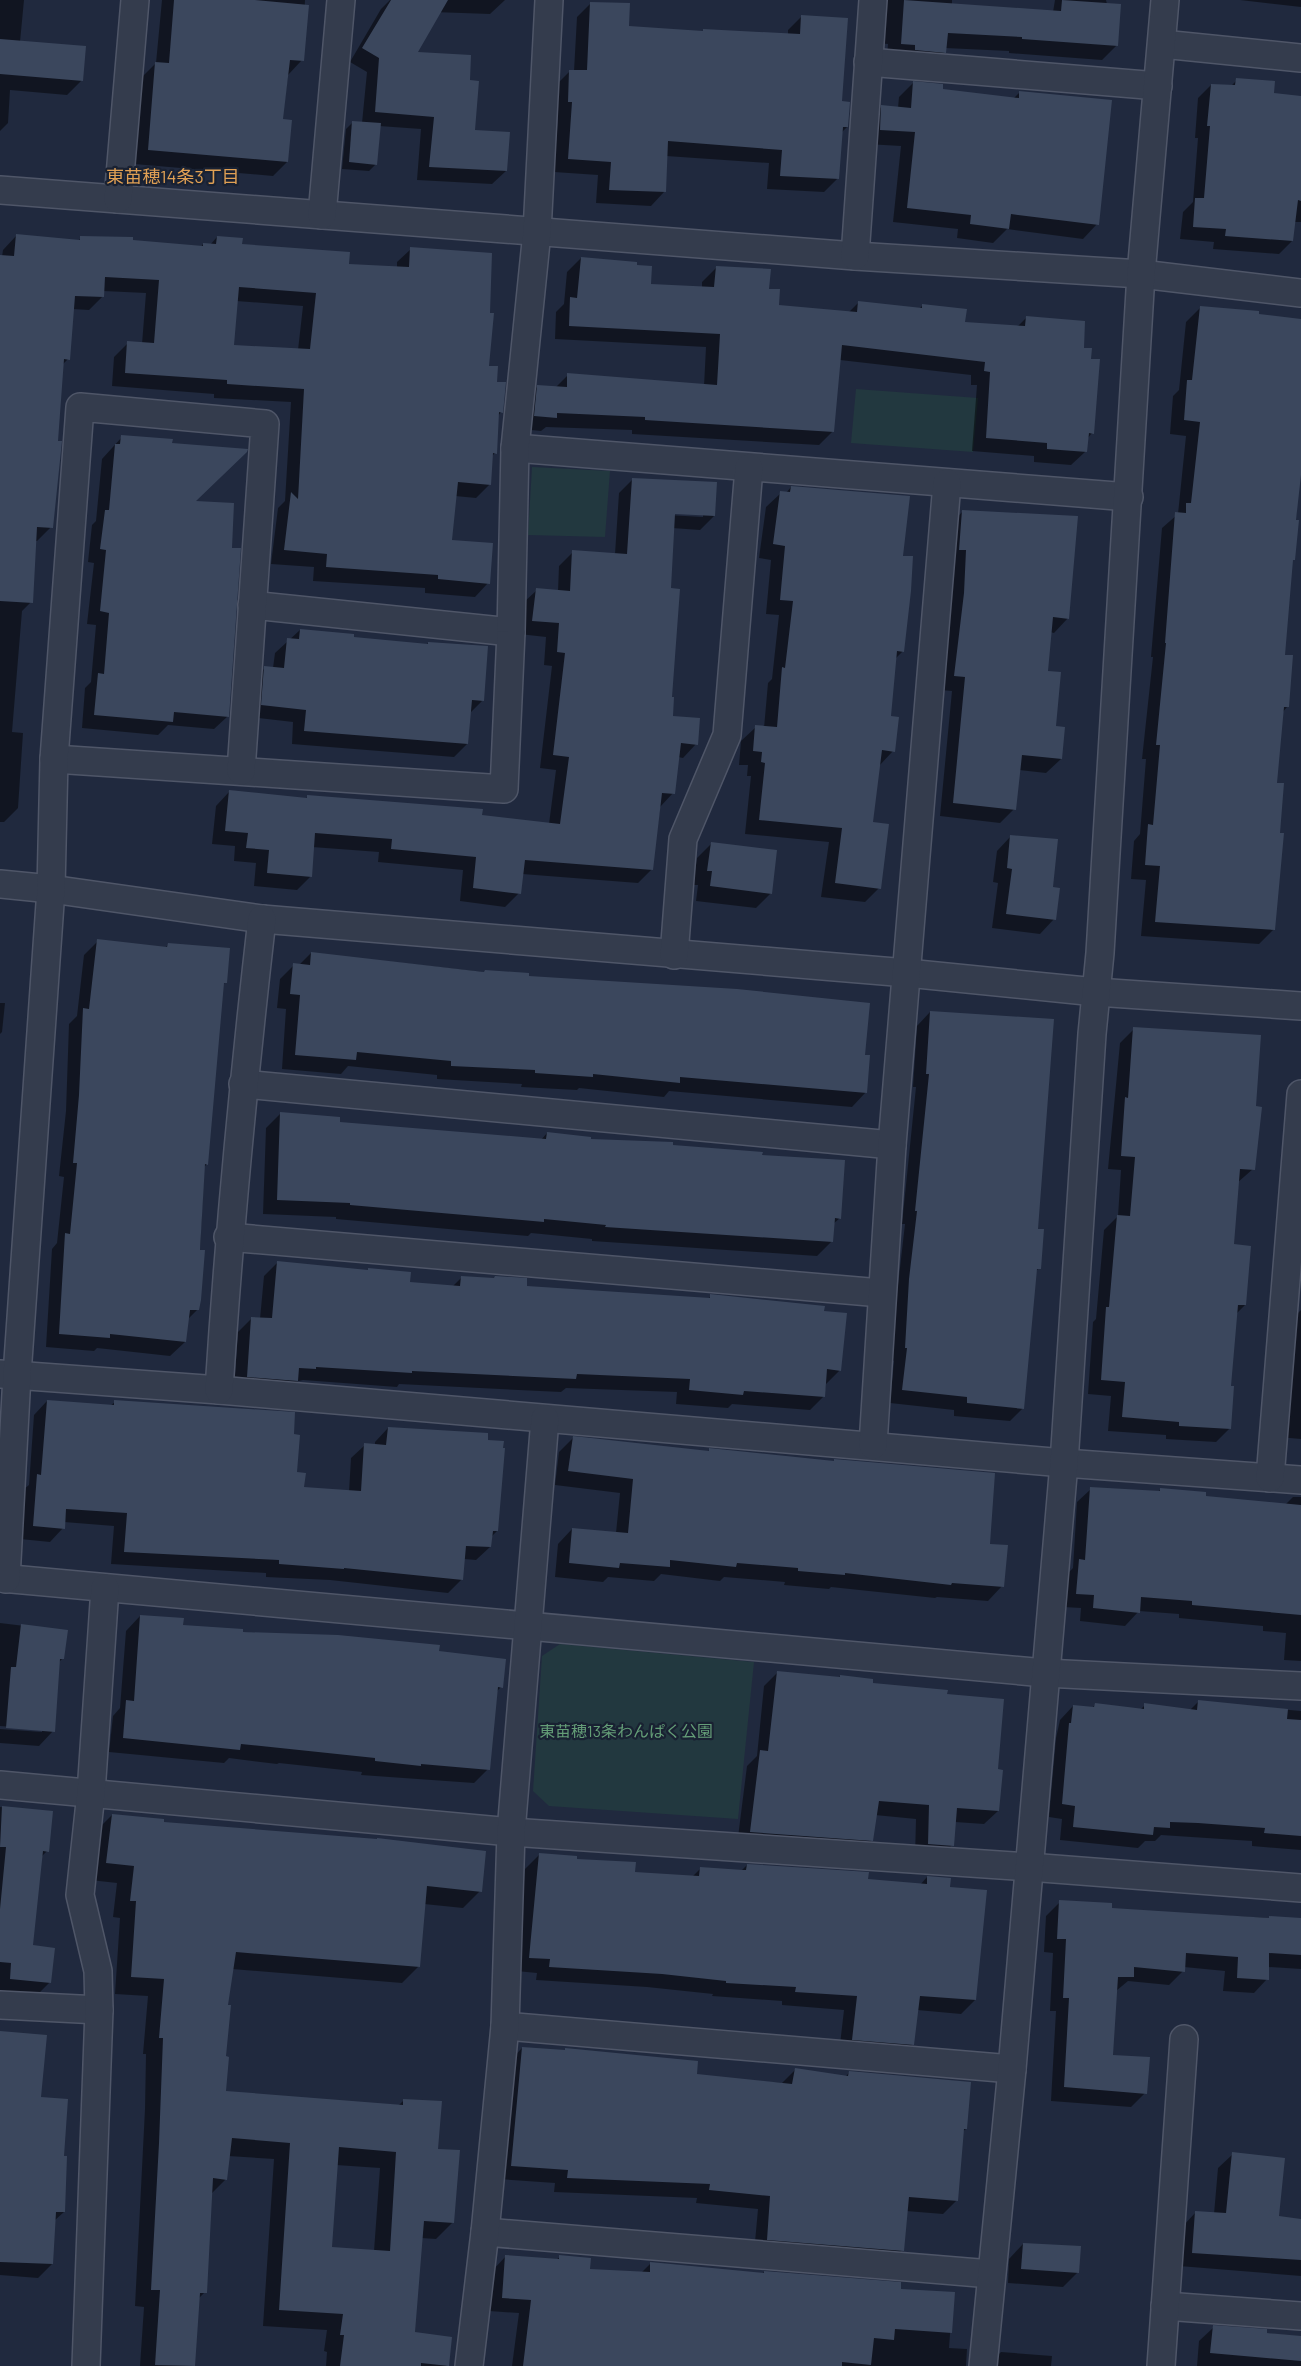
<svg xmlns="http://www.w3.org/2000/svg" width="1301" height="2366" font-family="Barlow,'Noto Sans JP',sans-serif">
  <rect width="100%" height="100%" fill="#20293e"/>
  <g fill="#22383f">
    <path d="M856 389 978 398 973 452 851 443Z"/>
    <path d="M532 467 610 471 605 537 528 535Z"/>
    <path d="M560 1644 754 1662 738 1819 549 1806 533 1791 542 1656Z"/>
  </g>
  <g fill="#0007" fill-rule="evenodd">
    <path d="M0 0H24L20 42 82 80 67 95 10 90 8 123 0 131Z"/>
    <path d="M162 0H305L302 60 288 75 282 120 287 162 273 176 134 164 141 78 156 63Z"/>
    <path d="M390 0H402L416 53 468 81 474 131 506 171 492 184 417 180 421 129 379 126 376 164 369 171 342 169 346 129 353 122 362 123 367 72 350 62 381 9Z"/>
    <path d="M434 0H505L490 14 433 12Z"/>
    <path d="M881 0H952V6L1053 12 1055 0H1106L1117 45 1102 60 1009 53V51L945 48V52L930 66 887 58 888 44 876 43Z"/>
    <path d="M1240 0H1301V7Z"/>
    <path d="M591 3 628 27 702 32 788 35V30L802 16 841 103 847 127 841 133 838 178 824 192 767 189 769 163 666 156 664 192 651 206 596 203 598 175 554 172 558 116H555L556 85 570 71H574L577 17Z"/>
    <path d="M1237 80 1273 95 1301 97V222H1294L1292 241 1279 254 1213 249 1214 242 1180 239 1183 212 1193 202 1198 138H1195L1198 98 1211 85 1230 87Z"/>
    <path d="M913 83 941 90 1013 99 1020 92 1097 224 1083 239 1007 229 993 243 957 238 958 229 893 222 901 146 866 144 868 121 882 106 898 108 899 97Z"/>
    <path d="M16 236 78 241 81 238 201 247 203 244 210 245 217 237 241 246 347 266 397 268V262L411 249 487 367 496 383 501 412 498 416 495 453 491 457 490 484 476 498 455 496 451 541 488 583 475 597 425 593V588L313 581 314 567 271 564 278 508 285 501 291 402 214 398V394L112 386 114 357 128 343 142 344 146 293 103 291V296L89 310 72 309 68 359 62 365 51 527 37 541H35L31 602 22 611 12 732 23 733 18 808 4 822H0V257H2L3 250ZM236 301 303 306 298 350 233 346Z"/>
    <path d="M581 258 649 285 702 288V282L716 268 768 290 778 306 848 313 859 302 919 309 923 305 963 324 1017 327 1027 317 1082 349 1092 433 1087 439 1085 452 1071 465 1034 462V456L972 451 977 385H971V375L840 360 833 431 819 445 632 434V430L546 427 541 431 521 429 524 400 538 386 555 388 568 375 704 386 706 347 555 339 556 312 564 304 567 272Z"/>
    <path d="M1200 308 1301 321V462L1283 656 1287 707 1282 713 1276 784 1274 929 1259 944 1141 936 1146 880 1131 879 1134 841 1140 834 1146 759H1142L1153 657H1151L1162 528 1178 514 1186 436 1170 434 1173 396 1179 390 1186 322Z"/>
    <path d="M122 437 171 445 193 502 228 716 214 729 168 725 158 735 82 728 85 688 91 682 96 625 87 624 94 563 88 562 92 525 96 521 102 459Z"/>
    <path d="M633 479 714 516 700 530 672 528 670 590 671 717 696 744 683 758 678 757 673 793 660 807 652 869 638 883 522 874 519 893 505 907 460 901 463 870 378 862 379 852 312 847 310 877 297 890 254 886 256 863 234 861 235 846 212 844 216 806 229 792 305 800 308 796 549 824 556 770 540 768 552 666 544 665 546 637 519 634 523 603 537 590 558 591 559 566 573 552 615 554 619 493ZM667 512 703 514V517L667 515Z"/>
    <path d="M791 487 901 557 903 651 894 660 890 717 893 751 879 766 871 823 879 888 865 902 821 897 829 842 745 834 751 776H747L748 765H739L741 741 756 727 764 728 768 683 772 679 779 615 766 614 771 560 759 558 766 507 781 493H786Z"/>
    <path d="M963 511 1068 618 1054 633 1050 632 1046 672 1061 759 1046 773 1019 770 1014 809 1000 823 940 816 952 691 940 690 949 526Z"/>
    <path d="M300 630 352 639 426 646 428 643 482 701 469 714 467 744 454 757 292 744 293 722 249 717 252 681 265 668H273L275 653Z"/>
    <path d="M1011 836 1051 888 1054 919 1040 934 992 928 998 883 993 882 997 851Z"/>
    <path d="M711 844 771 893 756 908 696 901 698 885H693L697 858Z"/>
    <path d="M98 941 165 948 168 945 226 982 222 985 207 1164 204 1167 197 1310 187 1320 185 1342 170 1356 97 1348 94 1351 46 1347 52 1249 57 1243 64 1177 59 1176 66 1111 69 1024 77 1016 84 955Z"/>
    <path d="M311 953 528 977 864 1056 866 1092 852 1107 669 1091 664 1097 579 1088 577 1090 521 1087 522 1084 437 1079V1075L348 1066 341 1074 282 1069 286 1009 277 1008 280 979 294 965H299Z"/>
    <path d="M0 1003H5L2 1032 0 1034Z"/>
    <path d="M930 1012 1037 1230 1039 1268 1035 1272 1023 1408 1010 1421 954 1416V1410L890 1403 894 1361 892 1360 897 1294 905 1224H902L916 1087H913L917 1026Z"/>
    <path d="M1134 1029 1255 1108 1253 1169 1237 1183 1232 1246 1245 1305 1236 1314 1230 1388V1428L1216 1442 1166 1439V1435L1108 1431 1111 1396 1088 1394 1093 1322 1096 1319 1104 1230 1118 1216 1121 1170 1108 1169 1120 1043Z"/>
    <path d="M280 1114 338 1123 541 1140 547 1133 589 1141 672 1146 761 1156 840 1218 833 1224 832 1241 817 1256 592 1241V1239L531 1233 528 1236 336 1219V1217L263 1214 266 1128Z"/>
    <path d="M278 1262 408 1284 452 1287 462 1277 525 1287 708 1299 711 1296 822 1313 840 1370 826 1384 824 1396 810 1410 732 1404 728 1408 676 1404 677 1392 566 1388 561 1392 399 1384 397 1387 303 1380 295 1382 283 1394 234 1390 238 1332 252 1318 260 1319 264 1276Z"/>
    <path d="M1301 1310V1439L1278 1437 1292 1319Z"/>
    <path d="M47 1401 110 1406 115 1402 292 1435 296 1474 303 1489 349 1492 351 1458 365 1445H375V1442L388 1428 497 1531 491 1537 490 1547 476 1560 464 1559 462 1579 448 1593 330 1580 266 1577V1573L111 1564 114 1526 64 1522 63 1528 50 1542 20 1539 24 1489 29 1485 34 1415Z"/>
    <path d="M573 1438 707 1452 710 1450 988 1545 1002 1586 988 1601 937 1597 935 1598 831 1587 829 1589 784 1585 785 1582 724 1577 720 1581 661 1574 654 1581 608 1577 603 1582 555 1577 558 1544 572 1529 616 1533 620 1493 555 1485 559 1452Z"/>
    <path d="M1091 1489 1157 1493 1161 1489 1204 1497 1285 1505 1293 1497H1301V1661L1284 1660 1286 1633 1263 1631V1626L1179 1618V1614L1139 1611 1125 1626 1080 1621 1081 1608 1063 1607 1066 1575 1073 1568 1077 1502Z"/>
    <path d="M140 1616 182 1626 438 1652 501 1687 496 1692 488 1769 474 1783 361 1775 362 1772 279 1763 277 1764 229 1758 224 1763 109 1752 113 1716 120 1708 126 1631Z"/>
    <path d="M0 1623 66 1631 63 1658 58 1663 53 1731 39 1746 0 1743V1729L42 1732V1729L0 1726Z"/>
    <path d="M778 1672 839 1678 840 1676 871 1684 946 1696 996 1771 998 1811 984 1824 955 1822 952 1845 939 1859 915 1857 916 1819 875 1815 872 1840 858 1854 737 1845 747 1766 757 1756 764 1686Z"/>
    <path d="M1198 1702 1301 1711V1850L1252 1846V1841L1161 1835 1155 1841H1145L1138 1848 1060 1840 1062 1819 1049 1817 1056 1738 1060 1720 1073 1706 1092 1708 1095 1705 1140 1710 1145 1705 1190 1710Z"/>
    <path d="M0 1807 51 1812 47 1851 40 1858 31 1947 50 1982 36 1996 0 1993Z"/>
    <path d="M112 1815 162 1823 480 1891 463 1908 424 1904 419 1966 402 1983 232 1969 227 2006 225 2092 398 2106 404 2100 437 2150 453 2222 436 2239 421 2238 414 2333 447 2366H326L327 2352 324 2351 327 2330 263 2326 274 2159 228 2156 226 2179 211 2194 205 2292 198 2299 194 2366H140L144 2307 135 2306 145 2109 146 2054H143L148 1996 115 1994 120 1918 113 1917 117 1883 90 1880 95 1832ZM336 2165 380 2168 374 2251 330 2248Z"/>
    <path d="M539 1855 634 1874 692 1877 701 1868 741 1871 747 1865 867 1881 920 1885 927 1877 948 1888 975 2000 961 2014 917 2010 913 2044 899 2058 839 2053 844 2010 782 2005V2001L712 1996 713 1994 647 1987 536 1980 537 1973 516 1971 525 1869Z"/>
    <path d="M1060 1902 1110 1909 1301 1920V1969L1268 1967 1267 1979 1254 1993 1223 1991 1225 1971 1184 1967 1183 1971 1169 1985 1128 1981 1116 1991 1111 2056 1145 2093 1131 2107 1051 2101 1056 2011H1050L1053 1953 1044 1952 1046 1916Z"/>
    <path d="M0 2033 40 2099 63 2157 64 2212 54 2221 52 2264 38 2278 0 2275Z"/>
    <path d="M522 2048 695 2076 782 2083 795 2070 845 2077 849 2073 966 2129 962 2132 957 2200 943 2214 906 2211 902 2250 889 2264 754 2253 758 2209 696 2203 697 2198 554 2192 555 2183 498 2179 509 2062Z"/>
    <path d="M1233 2154 1277 2217 1301 2220V2276L1179 2266 1182 2227 1196 2212 1214 2214 1218 2168Z"/>
    <path d="M1023 2244 1078 2272 1063 2287 1008 2283 1009 2259Z"/>
    <path d="M506 2256 556 2260 560 2257 589 2270 641 2273 651 2263 762 2274 764 2272 899 2290 953 2294 949 2348 967 2349 966 2366H512L519 2313 489 2311 493 2270Z"/>
    <path d="M1214 2327 1301 2337V2366H1197L1199 2341Z"/>
    <path d="M1001 2352 1052 2356 1051 2366H987Z"/>
  </g>
  <g fill="#3b475d" fill-rule="evenodd">
    <path d="M174 0H255L309 5 304 61 290 60 283 119 292 120 288 162 148 150 155 62 169 63Z"/>
    <path d="M391 0H448L418 52 471 55 470 80 479 81 475 130 510 132 507 171 429 167 434 117 375 112 379 58 362 48Z"/>
    <path d="M904 0 1061 11 1062 0 1121 4 1118 46 1022 39V37L948 33 946 53 915 50V45L901 44Z"/>
    <path d="M590 2 630 3 629 26 703 31V29L800 34 801 15 848 18 842 101 850 102 848 127H843L839 179 780 176 782 150 668 141 666 192 609 190 611 162 568 159 572 102H568L569 70H587Z"/>
    <path d="M0 39 86 46 83 81 0 74Z"/>
    <path d="M1236 78 1275 81 1274 93 1301 96V201L1298 200 1293 241 1225 236 1226 229 1193 227 1195 198H1204L1210 126H1207L1211 84 1235 85Z"/>
    <path d="M913 81 943 84V89L1019 98V91L1112 100 1099 225 1011 214 1009 229 970 224 971 215 907 208 915 132 880 130 881 105 911 108Z"/>
    <path d="M352 121 381 123 377 165 349 162Z"/>
    <path d="M16 234 80 240V236L133 237V240L203 246V243L216 244 217 236 243 238 242 244 350 252 349 264 409 267 410 247 492 253 490 313H494L489 366H498L497 382H506L503 413 499 412 497 454 493 453 491 485 458 482 452 540 493 543 490 584 438 579V575L326 567 327 554 284 550 291 492 298 499 304 389 227 384V380L125 373 127 341 154 343 159 280 105 277 104 297 75 296 70 360 64 359 58 441H62L53 528 37 527 33 603 0 601V255L14 256ZM239 287 316 293 310 349 234 345Z"/>
    <path d="M581 257 637 262V265L652 266 651 284 714 287 716 266 771 269 769 289H780L779 305 857 312 858 301 922 308V304L967 309 965 322 1025 326 1026 316 1085 321 1084 348H1092L1091 359H1100L1094 434 1089 433 1087 452 1047 449V443L986 438 990 372 984 371 985 362 842 345 834 432 645 420V417L557 413V418L534 416 537 385 567 387V373L717 385 720 334 569 326 570 297 577 298Z"/>
    <path d="M1200 306 1259 311V314L1301 319V475L1296 520H1299L1295 560H1293L1285 655H1293L1289 707H1284L1277 783H1284L1280 833H1284L1275 930 1155 922 1160 866 1145 865 1148 824 1153 825 1160 745H1156L1166 643H1165L1175 512 1186 513V503H1191L1200 422 1184 420 1187 380H1192Z"/>
    <path d="M121 435 173 439 172 443 248 449 247 452 196 501 234 503 232 548H241L229 717 174 712 173 722 94 715 98 673 104 674 109 613 100 611 106 550 100 549 105 510H109L115 444H120Z"/>
    <path d="M632 478 717 482 715 516 675 514 671 588 680 589 672 697H674L673 716 700 718 698 745 681 743 675 794 662 793 653 870 525 860 521 894 473 888 476 857 391 849 392 839 315 833 312 877 267 873 269 850 246 848 248 833 225 831 229 790 307 798V795L483 809 482 815 560 824 569 757 553 755 565 653 557 652 559 623 532 621 536 588 570 591 572 550 627 554Z"/>
    <path d="M791 486 910 496 903 556H913L911 591 904 652 897 651 891 716 899 717 895 752 882 750 873 822 889 824 881 889 835 883 842 828 759 820 765 763 761 762 762 752 753 751 755 725 777 727 782 667 785 668 793 601 780 600 785 546 773 544 780 491 790 492Z"/>
    <path d="M962 510 1078 516 1069 619 1053 617 1048 671 1061 672 1056 726 1065 727 1062 759 1022 755 1016 810 953 803 965 677 954 676 964 593 966 550H959Z"/>
    <path d="M300 629 354 634V637L428 644V642L488 646 484 701 472 700 468 744 304 731 306 710 261 705 264 666 284 668 287 638 299 639Z"/>
    <path d="M1010 835 1058 839 1053 887 1060 888 1056 920 1006 914 1012 869 1007 868Z"/>
    <path d="M711 842 777 850 772 894 710 886 712 871H707Z"/>
    <path d="M97 939 167 947 168 943 230 948 227 983H224L208 1165 205 1164 200 1250H205L201 1300 199 1310H190L186 1342 110 1334V1338L59 1334 65 1233 70 1234 77 1163H73L79 1095 83 1008 89 1009Z"/>
    <path d="M311 952 484 972 485 970 529 973V976L737 989 870 1003 865 1055H870L867 1093 680 1077V1083L593 1074V1077L535 1073V1070L451 1066V1061L357 1052 356 1060 295 1055 300 995 290 994 293 963 310 965Z"/>
    <path d="M930 1011 1054 1019 1038 1229H1044L1041 1269H1037L1024 1409 967 1403V1397L902 1390 907 1348H905L909 1279 917 1211H915L929 1074H926Z"/>
    <path d="M1133 1027 1261 1035 1256 1106 1262 1107 1255 1170 1240 1169 1234 1244 1251 1246 1246 1305H1238L1231 1386H1234L1231 1429 1179 1426V1422L1122 1417 1125 1382 1101 1380 1106 1307H1109L1117 1215 1130 1216 1135 1157 1121 1156 1125 1097 1128 1098Z"/>
    <path d="M280 1112 340 1117V1122L546 1139 547 1132 591 1137V1139L673 1142V1145L763 1152 762 1155 845 1160 841 1219 835 1218 833 1242 605 1227 606 1225 544 1219V1222L350 1205V1203L277 1200Z"/>
    <path d="M277 1261 368 1270V1268L411 1272 410 1282 460 1286 461 1276 494 1278 495 1276 527 1278V1286L710 1298V1294L825 1306 824 1311 847 1313 841 1371 827 1369 825 1397 744 1391 743 1395 689 1390 690 1379 577 1374 576 1379 412 1371V1373L316 1367V1369L299 1368 298 1381 247 1377 251 1317 272 1318Z"/>
    <path d="M47 1400 114 1405V1400L295 1412 294 1434 300 1435 297 1472 306 1473 304 1487 361 1491 364 1443 386 1445 388 1427 488 1433V1440L504 1441 503 1448H505L498 1531H493L491 1547 466 1546 463 1580 344 1568V1569L279 1564V1560L124 1552 127 1513 66 1509 65 1529 33 1526 37 1474 41 1475Z"/>
    <path d="M573 1436 709 1451V1448L834 1461V1459L995 1473 990 1544 1008 1545 1004 1587 952 1583 951 1585 845 1573V1575L798 1571V1568L737 1563 736 1567 670 1560V1567L620 1563 619 1568 569 1563 572 1528 628 1533 633 1479 568 1471Z"/>
    <path d="M1090 1487 1160 1491V1488L1206 1492V1496L1301 1505V1615L1192 1605V1601L1141 1597 1140 1613 1093 1608 1094 1595 1076 1594 1079 1559 1085 1560Z"/>
    <path d="M140 1615 184 1618 183 1625 243 1629V1632L338 1635 440 1645 439 1651 506 1659 503 1688 498 1687 490 1770 421 1764V1766L375 1761V1758L241 1744 240 1750 123 1738 126 1700 134 1701Z"/>
    <path d="M21 1624 68 1630 64 1659H60L55 1732 6 1728 11 1667H16Z"/>
    <path d="M777 1671 840 1677V1675L873 1679V1683L948 1690 947 1694 1004 1699 998 1769 1003 1770 999 1811 957 1808 954 1846 928 1844 929 1805 879 1801 873 1841 750 1832 760 1750 768 1751Z"/>
    <path d="M1198 1700 1288 1709 1287 1719 1301 1720V1836L1264 1833 1265 1828 1198 1823 1170 1822V1828L1154 1827 1153 1835 1073 1827 1075 1806 1062 1804 1069 1723H1071L1073 1705 1094 1707 1095 1703 1144 1709V1703L1197 1710Z"/>
    <path d="M2 1806 53 1811 49 1852 43 1851 33 1945 55 1948 51 1983 10 1979 11 1963 0 1962V1909L6 1847H0Z"/>
    <path d="M112 1814 164 1819V1822L377 1839V1838L486 1851 482 1892 427 1886 420 1967 236 1952 228 2005H231L226 2056 229 2057 226 2091 403 2105V2099L442 2101 438 2149 460 2150 454 2223 424 2221 415 2332 452 2337 449 2366 421 2363V2366H340L344 2335H340L343 2314 279 2310 290 2143 232 2138 227 2180 213 2178 207 2293H200L195 2366 155 2365 160 2290H151L159 2143 163 2038H159L164 1979 131 1977 136 1901H130L134 1866 106 1863ZM339 2147 396 2152 390 2251 332 2247Z"/>
    <path d="M539 1853 577 1856V1859L636 1862 635 1872 699 1876 700 1867 743 1870H746L747 1864 869 1872 868 1879 927 1884V1876L951 1878 950 1887 987 1890 976 2000 920 1996 914 2045 852 2040 857 1996 795 1992 796 1987 726 1983V1981L662 1974 549 1967 550 1959 529 1958Z"/>
    <path d="M1059 1900 1112 1903V1908L1269 1918V1916L1301 1918V1955L1269 1953V1980L1237 1978 1238 1957 1186 1953 1185 1972 1134 1967V1977H1118L1113 2055 1150 2057 1147 2094 1064 2087 1069 1998H1063L1066 1939H1057Z"/>
    <path d="M0 2031 47 2035 41 2097 68 2099 64 2156H67L65 2212H56L53 2264 0 2262Z"/>
    <path d="M522 2047 565 2050V2048L698 2061 697 2074 792 2084 795 2068 848 2076 849 2071 971 2082 967 2129H964L958 2201 909 2197 904 2251 767 2240 770 2196 709 2190 710 2184 567 2178 568 2170 511 2166Z"/>
    <path d="M1232 2152 1285 2158 1279 2216 1301 2219V2260L1192 2253 1195 2211 1226 2213Z"/>
    <path d="M1023 2243 1081 2246 1079 2273 1021 2269Z"/>
    <path d="M505 2255 559 2259V2255L591 2258 590 2269 650 2272V2262L764 2273V2271L901 2282V2289L955 2292 952 2333 895 2329 894 2340 874 2338 871 2365 842 2362V2366H523L531 2300 502 2298Z"/>
    <path d="M1213 2325 1267 2329V2333L1301 2336V2361L1210 2353Z"/>
  </g>
  <g fill="none" stroke-linecap="round" stroke-linejoin="round">
    <defs>
      <g id="street">
        <path d="M1162 44 1301 58"/>
        <path d="M868 62 1158 86"/>
        <path d="M0 190 855 256 1141 274 1301 293"/>
        <path d="M118 199 135 0"/>
        <path d="M322 215 341 0"/>
        <path d="M855 256 873 0"/>
        <path d="M515 448 1129 497"/>
        <path d="M252 605 511 632"/>
        <path d="M54 759 504 789 511 632 515 448 537 232 549 0"/>
        <path d="M0 884 51 889 262 919 907 973 1096 992 1301 1006"/>
        <path d="M674 955 683 839 727 735 749 468"/>
        <path d="M243 1084 892 1145"/>
        <path d="M228 1237 881 1293"/>
        <path d="M0 1374 219 1390 1064 1463 1301 1480"/>
        <path d="M219 1390C229 1232 244 1076 262 919"/>
        <path d="M873 1445 892 1145 947 483"/>
        <path d="M1270 1478 1301 1094"/>
        <path d="M0 1578 1045 1673 1301 1686"/>
        <path d="M6 1579 17 1375 51 889 54 759 80 407 265 424 241 771"/>
        <path d="M0 1785 511 1832 1029 1867 1301 1888"/>
        <path d="M0 2005 99 2010"/>
        <path d="M505 2026 1012 2069"/>
        <path d="M485 2232 991 2274"/>
        <path d="M1165 2306 1301 2316"/>
        <path d="M86 2366 99 2010 98 1971 80 1895 91 1793 105 1588"/>
        <path d="M469 2366 485 2232 505 2026 511 1832 545 1419"/>
        <path d="M983 2366 1012 2069 1064 1463 1092 1034 1100 953 1141 274 1165 0"/>
        <path d="M1161 2366 1184 2039"/>
      </g>
    </defs>
    <use href="#street" stroke="#4f5668" stroke-width="30"/>
    <use href="#street" stroke="#343c4d" stroke-width="27"/>
  </g>
  <g text-anchor="middle" stroke-width="4.5" stroke-linejoin="round" paint-order="stroke">
    <g font-size="16" fill="#649d77" stroke="#192132">
      <text x="626" y="1737">東苗穂13条わんぱく公園</text>
    </g>
    <g font-size="18" fill="#e0a054" stroke="#192132">
      <text x="173" y="183">東苗穂14条3丁目</text>
    </g>
  </g>
</svg>
